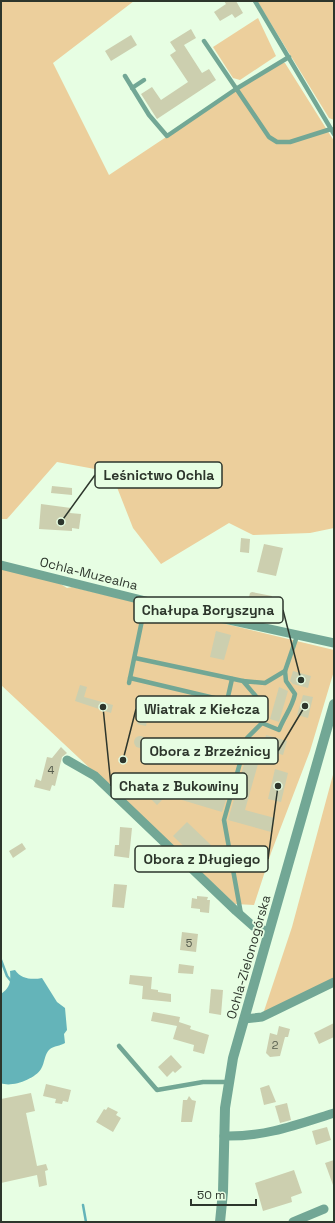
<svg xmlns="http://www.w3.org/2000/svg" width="335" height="1223" font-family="'Space Grotesk',sans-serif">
  <rect width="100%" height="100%" fill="#e7fee3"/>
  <g fill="#eccf9c">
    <path d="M1 1H134L53 63 109 175 279 62 285 63 334 141V528L310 533 253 535 229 523 161 564 133 528 111 472 57 462 7 519H1Z"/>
    <path d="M257 1H334V120L329 118Z"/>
    <path d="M258 18 276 56 240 80 233 78 213 47Z"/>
    <path d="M1 569 59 583 67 588 72 587 334 650V671L310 751 271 853 254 905 235 904 1 685Z"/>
    <path d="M334 771V979L263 1014 292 927Z"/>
  </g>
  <path fill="#64b4b9" d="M15 970C21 979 32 980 42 978L57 1002 65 1008 67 1030 64 1034 65 1043C60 1046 54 1046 50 1049 44 1054 45 1063 41 1069 35 1079 11 1088 1 1083V994C10 988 11 982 10 971Z"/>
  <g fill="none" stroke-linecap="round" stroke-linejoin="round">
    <g stroke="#64b4b9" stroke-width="2.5">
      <path d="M1 960 7 976 11 981"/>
      <path d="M83 1205 86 1222"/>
    </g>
  </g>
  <g fill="#cccfaf">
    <path d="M224 1H236L243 13 235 18 232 14 220 21 214 12 226 4Z"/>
    <path d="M191 29 196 38 184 45 202 73 209 69 216 80 157 119 141 94 152 87 161 100 188 82 170 55 176 51 170 42Z"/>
    <path d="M131 35 137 45 111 61 105 51Z"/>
    <path d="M52 486 72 488V495L51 493Z"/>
    <path d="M41 504 71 508 70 513 81 514 79 529 72 528V531L39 529Z"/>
    <path d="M241 538 250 539 249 553 240 552Z"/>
    <path d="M264 544 283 548 276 576 257 572Z"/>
    <path d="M252 592 272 596 269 607 248 601 250 593Z"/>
    <path d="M216 631 231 635 224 660 210 657Z"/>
    <path d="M293 671 311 676 308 688 293 684 290 681Z"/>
    <path d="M80 685 87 687 84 697 113 705 111 713 75 701Z"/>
    <path d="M279 687 288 691 279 722 270 719Z"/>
    <path d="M303 695 313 697 308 718 297 715Z"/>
    <path d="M140 708 149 710 146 726 137 724Z"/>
    <path d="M266 735 287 741 283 755 263 749Z"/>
    <circle cx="140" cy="742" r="6"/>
    <path d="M61 747 67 753 62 757 55 786 52 785 50 791 34 787 36 779 41 781 47 757 52 758Z"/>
    <path d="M245 761 258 764 245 810 275 818 271 832 228 820Z"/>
    <path d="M275 769 288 773 281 802 268 799Z"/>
    <path d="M140 779 162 800 157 805 142 790 134 798 127 791Z"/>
    <path d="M186 789 226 800 222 812 182 800Z"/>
    <path d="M187 822 211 845 197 859 173 836Z"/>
    <path d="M120 827 132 828 129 858 114 856 115 845H119Z"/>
    <path d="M22 843 26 849 13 858 9 851Z"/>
    <path d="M114 884 127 885 124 908 112 907Z"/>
    <path d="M197 896 208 897 207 900H210L209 913 200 912V909L191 908 192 898 197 899Z"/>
    <path d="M182 932 198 934 196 952 180 950Z"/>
    <path d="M179 964 194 966 193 974 178 973Z"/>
    <path d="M130 975 152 977 151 989 158 990V992L171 994V1002L142 999 143 986 129 984Z"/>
    <path d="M211 989 223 990 221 1015 209 1013Z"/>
    <path d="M153 1012 180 1017 179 1022 191 1026 190 1029 209 1035 204 1054 193 1051 194 1045 173 1039 177 1026 151 1021Z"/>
    <path d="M334 1023V1037L319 1044 314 1033Z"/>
    <path d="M279 1026 290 1029 288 1037H285L280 1056 270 1057 266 1053 270 1033 277 1035Z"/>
    <path d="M171 1055 182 1067 175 1073 173 1071 167 1077 158 1067Z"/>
    <path d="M46 1084 71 1090 68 1102 63 1101 62 1104 55 1103 56 1099 43 1096Z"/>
    <path d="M269 1085 276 1102 264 1105 260 1088Z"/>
    <path d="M31 1093 35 1111 26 1113 37 1166 46 1164 48 1170 45 1171 47 1185 39 1187 37 1175 1 1183V1099Z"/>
    <path d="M189 1096 192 1100 196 1101 192 1122H181L183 1100H187Z"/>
    <path d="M287 1103 291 1120 280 1123 275 1106Z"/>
    <path d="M108 1107 118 1112 116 1115 121 1118 113 1132 96 1122 104 1109 106 1110Z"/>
    <path d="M327 1127 331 1140 316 1145 312 1131Z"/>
    <path d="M334 1160V1184L333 1185 325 1163Z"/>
    <path d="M294 1170 302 1193 291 1197 292 1202 263 1211 255 1183Z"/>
  </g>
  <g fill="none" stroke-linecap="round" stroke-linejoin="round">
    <g stroke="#72a795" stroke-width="4.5">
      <path d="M255 1 334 134"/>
      <path d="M204 41 269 137 277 142H290L331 129"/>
      <path d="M125 76 149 115 167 136 236 89 289 57"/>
      <path d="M132 88 144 80"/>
      <path d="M135 658 243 681"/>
      <path d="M130 678 227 701 232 679"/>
      <path d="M129 683 146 601"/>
      <path d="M262 723 279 730C284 717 292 708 295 694L286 681 285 671 297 636"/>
      <path d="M241 914 224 820 247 738 262 723 265 707 243 681 265 683 285 671"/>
      <path d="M119 1046 157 1090 203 1082H228"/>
    </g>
    <g stroke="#72a795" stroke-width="9">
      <path d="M1 565 174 608 334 643"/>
      <path d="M67 760 95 776 236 911 253 926 268 932"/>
      <path d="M244 1019 262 1017 334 982"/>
      <path d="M224 1136C265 1137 296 1125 334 1113"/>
      <path d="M293 1222 324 1209"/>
    </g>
    <path stroke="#72a795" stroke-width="10" d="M220 1222 223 1192 225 1108 233 1058 334 704"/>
  </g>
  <g text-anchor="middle" stroke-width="3.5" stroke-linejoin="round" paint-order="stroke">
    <g font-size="11" fill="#555c4d">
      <text x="51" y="774">4</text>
      <text x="189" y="947">5</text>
      <text x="275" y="1049">2</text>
    </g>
    <g font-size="13" fill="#2d362c" stroke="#e7fee3">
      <text transform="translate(89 573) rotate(14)" y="5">Ochla-Muzealna</text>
      <text transform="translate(248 957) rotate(-74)" y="5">Ochla-Zielonogórska</text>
    </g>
  </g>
  <path fill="none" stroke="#2d362c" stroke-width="1.5" d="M61 522L95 475M301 680L283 610M123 760L136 709M305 706L278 751M103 707L111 786M278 786L268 859"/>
  <g fill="#2d362c" stroke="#e7fee3" stroke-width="1.5">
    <circle cx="61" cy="522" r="4"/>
    <circle cx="301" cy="680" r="4"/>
    <circle cx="123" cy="760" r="4"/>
    <circle cx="305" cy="706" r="4"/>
    <circle cx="103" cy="707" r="4"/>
    <circle cx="278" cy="786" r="4"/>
  </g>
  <g fill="#e7fee3" stroke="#2d362c" stroke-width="1.5">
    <rect x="95" y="462" width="127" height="26" rx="4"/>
    <rect x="134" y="597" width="149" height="26" rx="4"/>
    <rect x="136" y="696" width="132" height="26" rx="4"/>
    <rect x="141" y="738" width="137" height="26" rx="4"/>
    <rect x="111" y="773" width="136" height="26" rx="4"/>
    <rect x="135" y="846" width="133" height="26" rx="4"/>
  </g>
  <g font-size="14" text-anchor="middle" font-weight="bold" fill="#2d362c">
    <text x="159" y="480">Leśnictwo Ochla</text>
    <text x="208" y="615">Chałupa Boryszyna</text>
    <text x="202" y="714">Wiatrak z Kiełcza</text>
    <text x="210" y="756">Obora z Brzeźnicy</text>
    <text x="179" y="791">Chata z Bukowiny</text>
    <text x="202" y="864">Obora z Długiego</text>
  </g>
  <rect width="335" height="1223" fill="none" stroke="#2d362c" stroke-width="4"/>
  <path d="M191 1199v6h65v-6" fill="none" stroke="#2d362c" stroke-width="2"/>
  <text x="197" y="1199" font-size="12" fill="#2d362c" stroke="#e7fee3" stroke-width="3" paint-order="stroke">50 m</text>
</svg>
